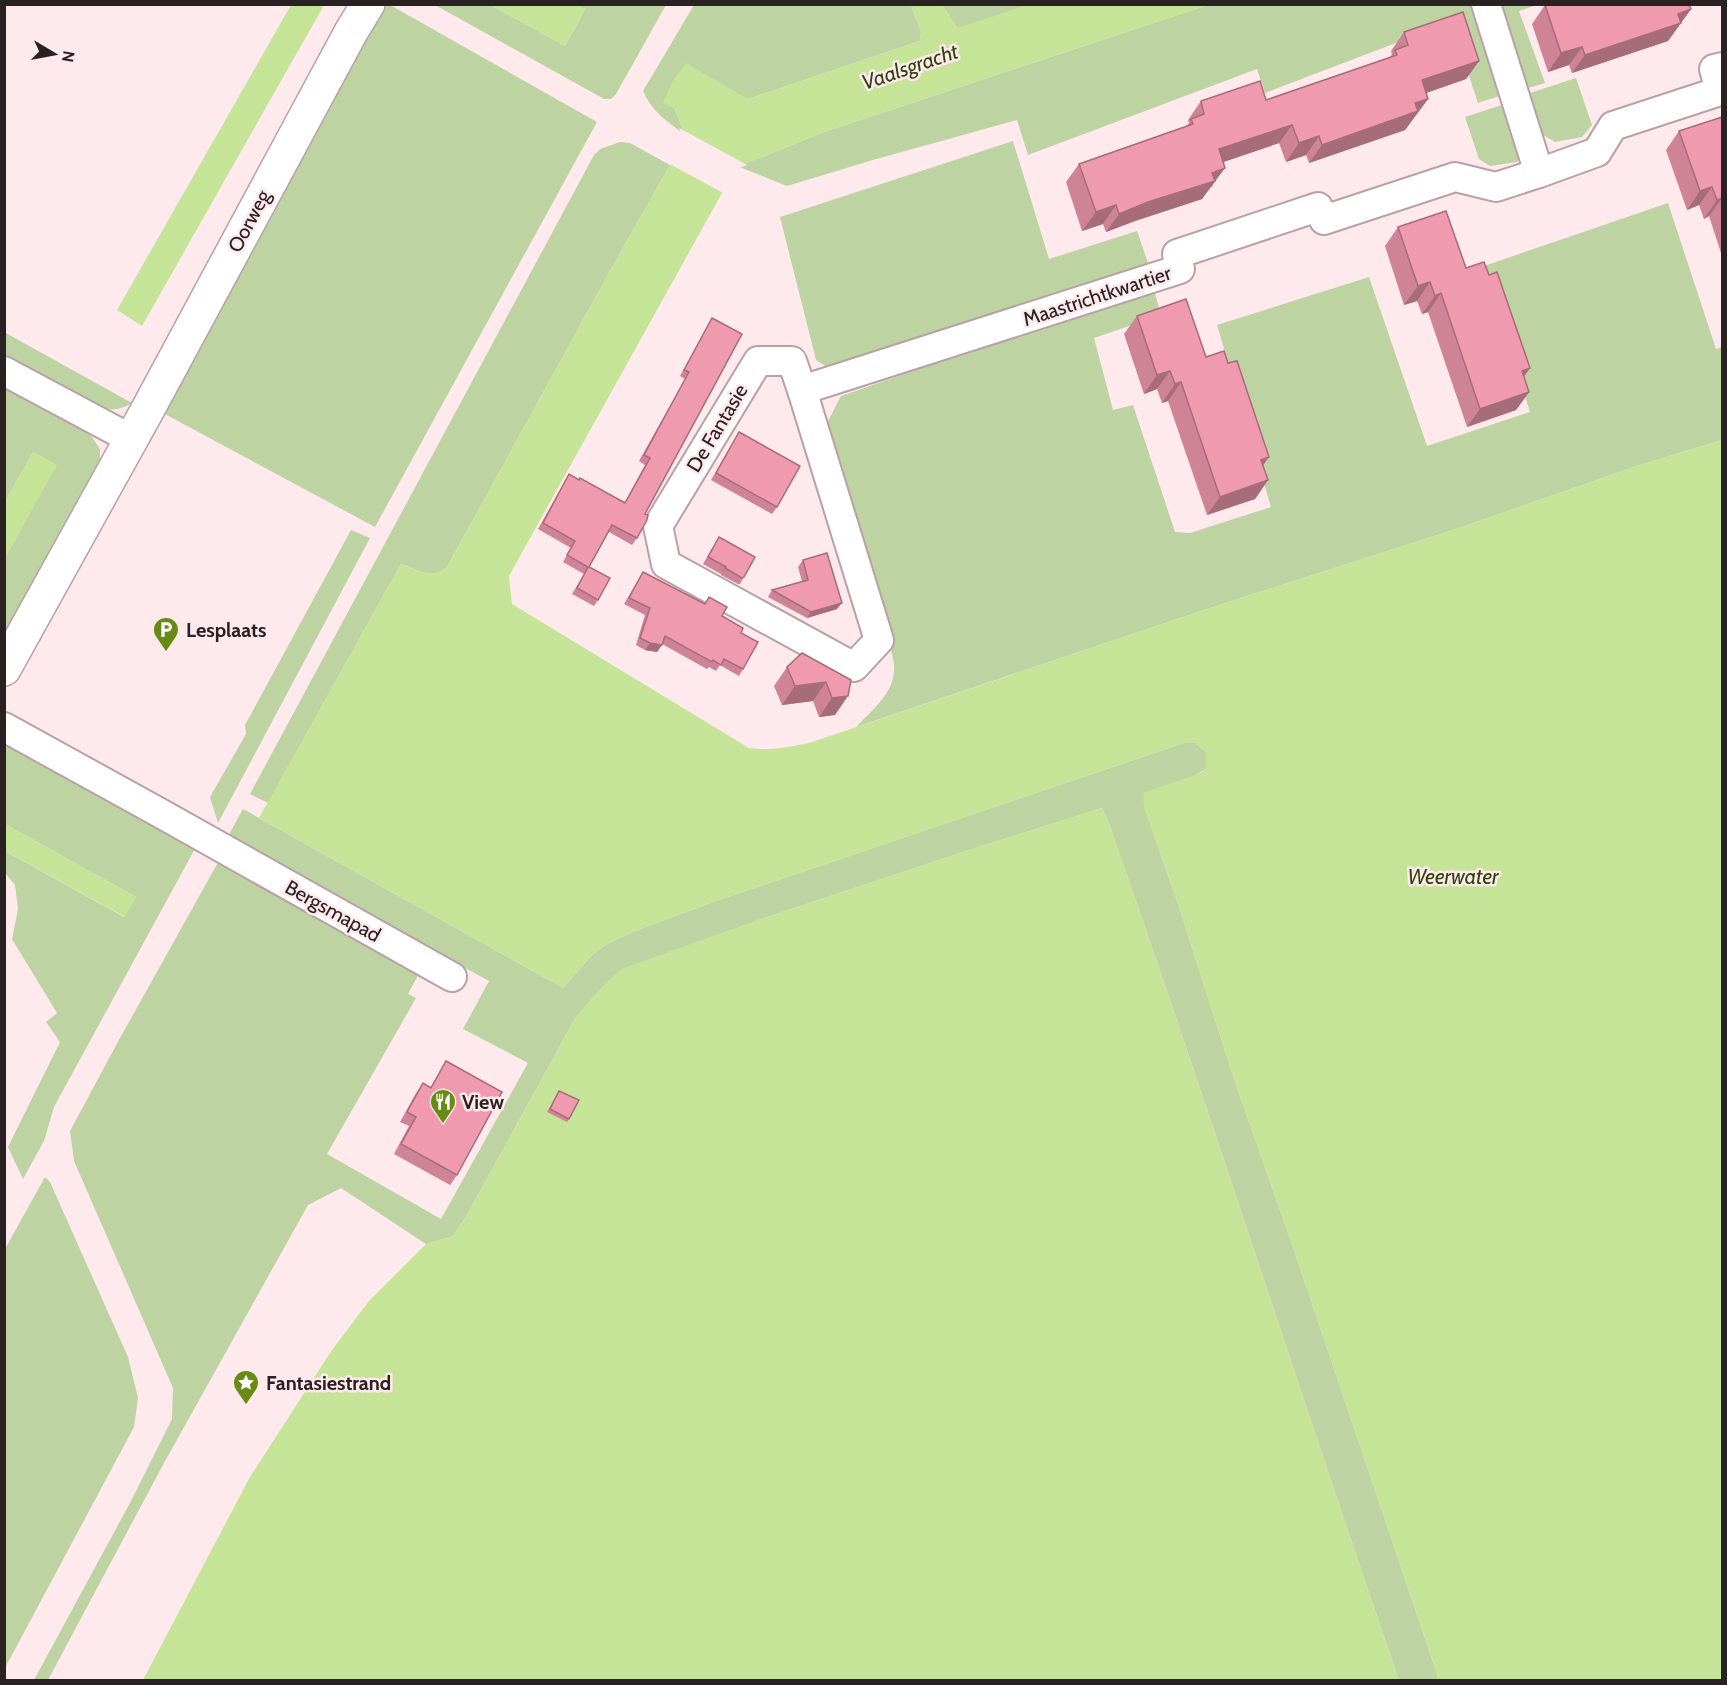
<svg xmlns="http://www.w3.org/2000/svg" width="1727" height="1685" font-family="Cabin,sans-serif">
  <rect width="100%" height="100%" fill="#fee9ed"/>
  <g fill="#bed3a2">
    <path d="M386 5H390L597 122 375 527 161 412Z"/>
    <path d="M435 5H491L565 46 585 9 577 5H666L616 94 611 99H604Z"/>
    <path d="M694 5H911L921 32 920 41 748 99 675 109 685 135C667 121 653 113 643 91Z"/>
    <path d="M942 5H1028L958 29Z"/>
    <path d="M1208 5H1472L1506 94 1478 103 1451 22 1265 93 1257 69 1028 155 1017 120 873 160 787 186 737 166 765 156 821 133Z"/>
    <path d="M1498 5H1537L1519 11 1545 83 1518 91Z"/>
    <path d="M1576 78 1592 125 1582 137 1555 142 1543 135 1530 93Z"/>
    <path d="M1511 102 1527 149 1517 162 1490 166 1479 159 1465 117Z"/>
    <path d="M1013 141 1049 259 1137 231 1150 269 836 373 816 360 780 217Z"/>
    <path d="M620 142 630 143 670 165 620 253 447 567C430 581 418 569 401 564L268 803 250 794 594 155 600 149Z"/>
    <path d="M1668 203 1716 349 1722 347V440L1640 465 1456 529 1207 609 856 727C873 709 896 692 894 665 893 657 891 649 889 641L826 425 841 396 1078 314 1154 290 1161 315 1094 338 1113 410 1133 405 1175 532 1190 533 1271 507 1217 325 1369 277 1427 446 1530 412 1484 266Z"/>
    <path d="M4 332 132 403C122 409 113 411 102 408L5 355Z"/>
    <path d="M5 380 62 411 92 437 100 449V465L5 638V558L56 465 33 452 5 502Z"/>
    <path d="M351 530 370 538 218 823 210 797 246 734 245 725Z"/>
    <path d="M1187 742 1195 743 1206 752V769L1144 806 1180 910 1235 1082 1296 1256 1439 1680H1399C1300 1394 1208 1104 1107 818L1102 808 969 850 755 921 577 1015 467 1215 453 1236 426 1244 341 1188 308 1205 164 1463 48 1680H34L131 1501 172 1419 173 1388 74 1161 70 1131 120 1038 221 857 422 968 408 994 416 998 327 1154 441 1219 528 1063 463 1029 489 981 227 838 243 809 563 988 593 954 607 944 635 931 716 901Z"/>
    <path d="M4 744 17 747 197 845 54 1107 44 1141 23 1179 8 1147 60 1042 46 1022 57 1013 12 939 18 909 15 885 5 873V851L124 917 136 897 5 824Z"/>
    <path d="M45 1177 50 1182 128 1357 138 1398 134 1427 5 1668V1249Z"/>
  </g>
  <g fill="#c5e498">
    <path d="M577 4 585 9 565 46 491 5Z"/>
    <path d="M291 5H320L323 7 142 326 117 310Z"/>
    <path d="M911 5H942L958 28 1028 5H1208L821 133 765 156 737 166 509 576 512 604 749 748C771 751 790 747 812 742L1207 609 1456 529 1640 465 1722 440V1680H1439L1296 1256 1235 1082 1180 910 1144 806 1143 793 1201 773 1206 769V752L1195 743 1187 742 716 901 635 931 607 944 593 954 563 988 259 818 401 564C418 570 431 580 447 567L620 253 670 165 685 135 675 109 663 103 672 82 686 63 748 99 920 41 921 32Z"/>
    <path d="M33 452 57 465 5 558V502Z"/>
    <path d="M1102 808 1107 818C1208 1104 1300 1394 1399 1680H143L250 1477 332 1350 369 1301 426 1244 453 1236 467 1215 577 1015 601 988 621 969 755 921 969 850Z"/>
    <path d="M5 824 136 897 125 917 5 851Z"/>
  </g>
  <path fill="#fee9ed" d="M679 128 747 165 739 168 725 194 668 163 682 135Z"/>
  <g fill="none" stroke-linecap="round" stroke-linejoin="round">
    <defs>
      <g id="street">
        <path d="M1486 4 1539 173"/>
        <path d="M758 361H792L802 390 879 640 854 667 666 564 658 526Z"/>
        <path d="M4 371 131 439"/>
        <path d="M802 390 1180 269 1177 254 1318 207 1324 220 1455 177 1496 187 1539 173 1597 152 1613 126 1720 91 1714 69 1722 67"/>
        <path d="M4 727 160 813 452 977"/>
      </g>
      <path id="secondary" d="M4 669 148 409 351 32 368 4"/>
    </defs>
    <use href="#street" stroke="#b9a1a6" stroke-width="32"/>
    <use href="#secondary" stroke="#b9a1a6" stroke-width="36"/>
    <use href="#street" stroke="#fff" stroke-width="28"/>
    <use href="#secondary" stroke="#fff" stroke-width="33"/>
  </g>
  <g fill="#ce8496">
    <path d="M1545 5 1691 9 1668 41 1572 73 1569 65 1548 72 1532 24Z"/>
    <path d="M1404 32 1479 61 1466 79 1426 93 1428 99 1405 130 1309 163 1306 155 1286 162 1279 143 1223 162 1212 187H1210L1202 199 1135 221 1106 232 1103 224 1082 231 1066 182 1079 164 1186 126 1189 123 1188 120 1201 101 1266 100 1390 58 1392 54 1391 51Z"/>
    <path d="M1722 117V256L1709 216 1704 219 1699 205 1687 210 1666 150 1679 131Z"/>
    <path d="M1398 227 1466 268 1524 377 1529 392 1516 410 1467 427 1428 312 1422 314 1417 301 1404 305 1385 246Z"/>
    <path d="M1137 316 1206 357 1263 466 1268 480 1255 499 1207 515 1168 401 1162 403 1157 389 1144 394 1124 334Z"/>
    <path d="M712 318 637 538 632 545 609 532 589 567 598 600 594 606 572 594 584 574 563 562 571 548 538 529 565 481 569 474 625 502 645 465 639 461 685 379 680 376 708 325Z"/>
    <path d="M739 432 777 507 772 514 711 480Z"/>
    <path d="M719 537 755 557 740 584H738L721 575V574L703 564Z"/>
    <path d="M803 560 837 609 807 618 768 597 772 590 802 581 798 567Z"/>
    <path d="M643 572 704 604 709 597 722 616 741 633 743 669 739 676 720 665 716 671 709 667 707 669 662 644 657 652 645 650 636 645 645 615 624 604Z"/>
    <path d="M787 667 851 680 835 715 819 717 813 701 782 705 774 686Z"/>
    <path d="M446 1061 457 1175 450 1185 394 1154 409 1126 400 1122 416 1093 423 1083 430 1088 440 1071Z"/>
    <path d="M559 1091 569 1119 567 1122 547 1112Z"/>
  </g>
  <g fill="#a76c7a">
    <path d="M1691 9 1668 41 1572 73 1585 55 1678 14Z"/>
    <path d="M1582 47 1569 65 1548 72 1561 53Z"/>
    <path d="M1479 61 1466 79 1409 99 1422 80Z"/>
    <path d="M1428 99 1405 130 1309 163 1322 145 1415 103Z"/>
    <path d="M1292 125 1279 143 1206 168 1219 149Z"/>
    <path d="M1319 136 1306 155 1286 162 1299 143Z"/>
    <path d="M1225 168 1202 199 1135 221 1106 232 1119 214Z"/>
    <path d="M1712 187 1699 205 1687 210 1700 191Z"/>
    <path d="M1722 198 1709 216 1704 219 1717 200Z"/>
    <path d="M1116 205 1103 224 1082 231 1096 212Z"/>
    <path d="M1430 282 1417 301 1404 305 1418 286Z"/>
    <path d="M1441 293 1428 312 1422 314 1435 296Z"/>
    <path d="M1530 368 1517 387 1522 371Z"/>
    <path d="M1170 371 1157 389 1144 394 1157 375Z"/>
    <path d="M1181 382 1168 401 1162 403 1175 384Z"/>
    <path d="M1529 392 1516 410 1467 427 1480 409Z"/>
    <path d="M1269 457 1256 475 1261 460Z"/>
    <path d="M1268 480 1255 499 1207 515 1220 497Z"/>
    <path d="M842 603 837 609 807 618 811 612Z"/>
    <path d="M650 643 662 645 657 652 645 650Z"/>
    <path d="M826 682 813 701 782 705 795 686Z"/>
    <path d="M848 696 835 715 819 717 832 698Z"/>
  </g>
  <g fill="#ef9aaf" stroke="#a76c7a" stroke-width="1.5">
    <path d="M1547 4H1689L1691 9 1678 14 1681 23 1585 55 1582 47 1561 53 1545 5Z"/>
    <path d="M1463 12 1479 61 1422 80 1428 99 1415 103 1418 111 1322 145 1319 136 1299 143 1292 125 1219 149 1225 168 1212 173 1215 181 1148 202 1119 214 1116 205 1096 212 1079 164 1193 124 1191 119 1204 114 1201 101 1260 81 1266 100 1397 55 1395 50 1408 45 1404 32Z"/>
    <path d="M1722 117V199V198L1717 200 1712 187 1700 191 1679 131Z"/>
    <path d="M1446 211 1466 268 1484 262 1489 275 1497 272 1530 368 1522 371 1529 392 1480 409 1441 293 1435 296 1430 282 1418 286 1398 227Z"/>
    <path d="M1186 299 1206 357 1224 351 1228 363 1237 361 1269 457 1261 460 1268 480 1220 497 1181 382 1175 384 1170 371 1157 375 1137 316Z"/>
    <path d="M712 318 742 334 645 514 648 515 647 520 637 538 612 525 589 567 610 578 598 600 577 588 588 567 567 555 575 541 543 523 569 474 579 480 580 478 625 503 650 458 644 455 689 372 684 370Z"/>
    <path d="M739 432 800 466 777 507 716 473Z"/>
    <path d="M719 537 755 557 744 577 742 578 725 568 726 567 708 557Z"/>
    <path d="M827 553 842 603 811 612 772 590 808 580 803 560Z"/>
    <path d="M643 572 705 604 709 597 727 607 722 616 743 628 741 633 758 642 743 669 724 659 721 665 713 660 712 662 665 636 662 645 650 643 640 638 650 608 629 598Z"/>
    <path d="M802 653 851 680 848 696 832 698 826 682 795 686 787 667Z"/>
    <path d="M446 1061 502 1092 457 1175 401 1144 416 1117 407 1112 423 1083 431 1088Z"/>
    <path d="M559 1091 579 1100 569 1119 550 1109Z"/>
  </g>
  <defs>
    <symbol id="parking-pin" viewBox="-11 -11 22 30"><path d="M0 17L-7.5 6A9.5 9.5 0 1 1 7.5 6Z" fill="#678b14" stroke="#fee9ed"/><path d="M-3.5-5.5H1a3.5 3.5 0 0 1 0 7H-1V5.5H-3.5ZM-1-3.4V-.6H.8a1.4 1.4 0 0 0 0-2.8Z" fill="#fff"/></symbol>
    <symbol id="restaurant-pin" viewBox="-11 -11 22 30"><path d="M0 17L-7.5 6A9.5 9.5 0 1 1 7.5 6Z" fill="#678b14" stroke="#fee9ed"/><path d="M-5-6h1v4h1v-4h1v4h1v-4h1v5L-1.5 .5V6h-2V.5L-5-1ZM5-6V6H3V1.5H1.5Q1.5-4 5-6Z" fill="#fff"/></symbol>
    <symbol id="sight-pin" viewBox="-11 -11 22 30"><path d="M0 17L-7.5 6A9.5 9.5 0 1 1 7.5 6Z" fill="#678b14" stroke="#fee9ed"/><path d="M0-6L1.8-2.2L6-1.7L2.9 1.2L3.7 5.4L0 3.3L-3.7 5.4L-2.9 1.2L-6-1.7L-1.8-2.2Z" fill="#fff"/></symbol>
  </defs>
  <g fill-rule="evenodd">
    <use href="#parking-pin" x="151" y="615" width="30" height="40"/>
    <use href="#restaurant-pin" x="428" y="1087" width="30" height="40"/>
    <use href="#sight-pin" x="231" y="1368" width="30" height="40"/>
  </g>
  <g text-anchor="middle" stroke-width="5" stroke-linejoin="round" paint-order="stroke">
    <g font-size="20" fill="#2a2123" stroke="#fee9ed">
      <text transform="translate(249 221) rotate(-62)" y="7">Oorweg</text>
      <text transform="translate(1097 296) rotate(-18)" y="7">Maastrichtkwartier</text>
      <text transform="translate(717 428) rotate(-59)" y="7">De Fantasie</text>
      <text transform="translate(333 911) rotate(29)" y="7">Bergsmapad</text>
    </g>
    <g font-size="20" font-weight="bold" fill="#2a2123" stroke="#fee9ed" text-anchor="start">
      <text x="186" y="637">Lesplaats</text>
      <text x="462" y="1109">View</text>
      <text x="266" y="1390">Fantasiestrand</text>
    </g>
    <g font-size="21" font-style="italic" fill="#30430b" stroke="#fee9ed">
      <text transform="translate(910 67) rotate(-19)" y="7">Vaalsgracht</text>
      <text x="1453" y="884">Weerwater</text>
    </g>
  </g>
  <rect width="1727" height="1685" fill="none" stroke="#2a2123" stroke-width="12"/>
  <g transform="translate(54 54) rotate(100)" stroke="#fee9ed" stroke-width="4.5" paint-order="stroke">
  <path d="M0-4.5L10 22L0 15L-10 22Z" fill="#2a2123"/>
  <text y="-9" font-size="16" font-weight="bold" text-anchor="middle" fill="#2a2123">N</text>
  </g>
</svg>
